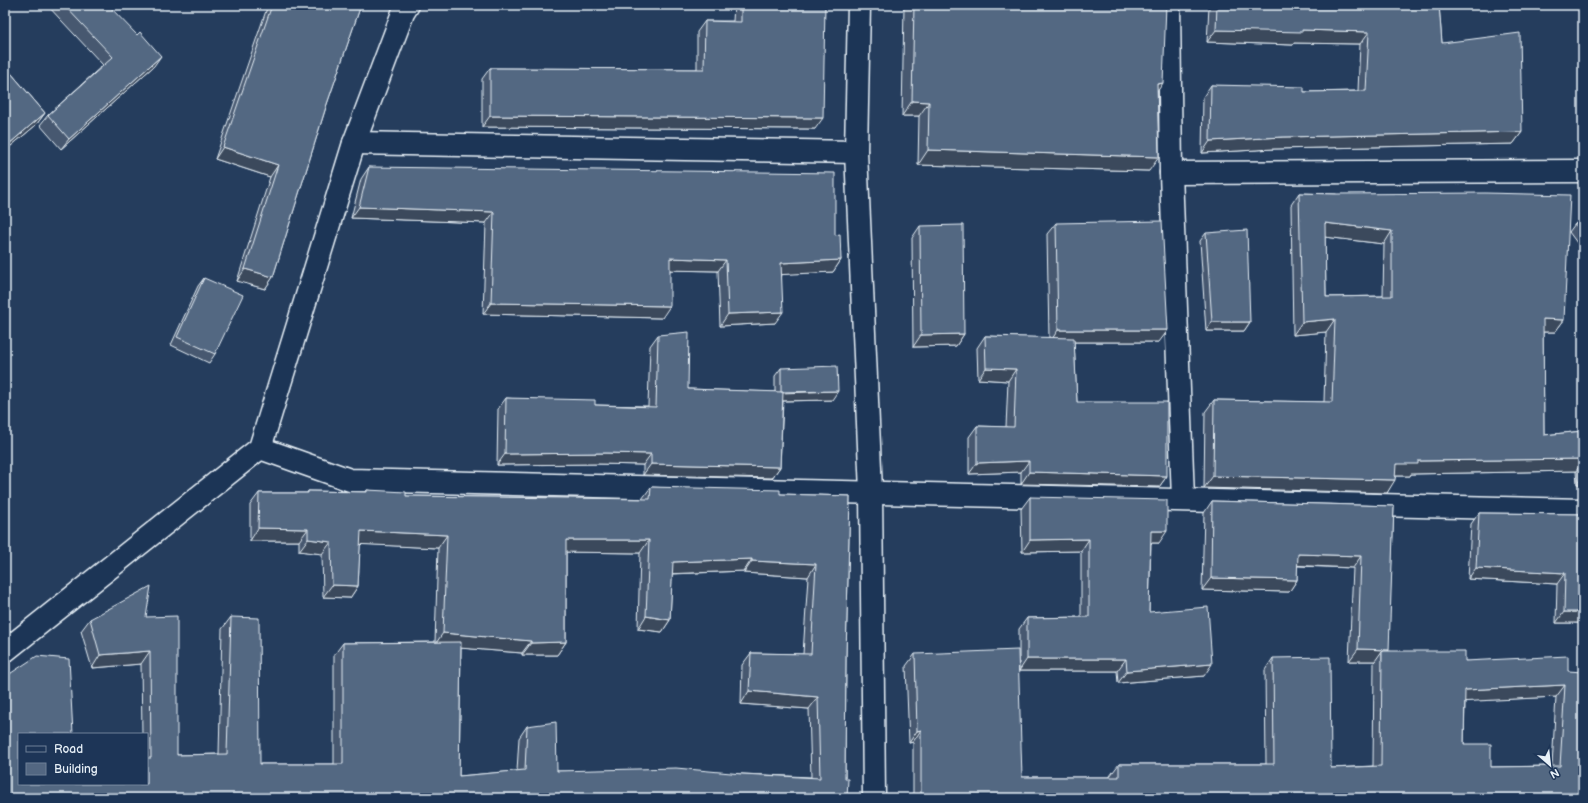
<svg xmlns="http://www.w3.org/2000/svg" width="1588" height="803" font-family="'Balsamiq Sans',sans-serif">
  <rect width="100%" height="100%" fill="#253d5d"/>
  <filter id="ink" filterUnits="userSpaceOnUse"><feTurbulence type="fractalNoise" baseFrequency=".025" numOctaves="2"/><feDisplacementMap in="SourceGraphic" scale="8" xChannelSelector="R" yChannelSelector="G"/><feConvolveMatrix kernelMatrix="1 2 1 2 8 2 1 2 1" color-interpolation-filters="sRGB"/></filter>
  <g filter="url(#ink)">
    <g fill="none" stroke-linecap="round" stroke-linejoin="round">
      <defs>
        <g id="minor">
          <path d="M859 5 856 152 871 491 874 798"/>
          <path d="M1169 5 1171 173 1183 499"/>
          <path d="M354 143 856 152"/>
          <path d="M1171 173 1583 171"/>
          <path d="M260 448 350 480 1583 510"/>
          <path d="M5 651 260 448 354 143 403 13 408 5"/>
        </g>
      </defs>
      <use href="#minor" stroke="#e8f1f8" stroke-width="25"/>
      <use href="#minor" stroke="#1d3557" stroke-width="22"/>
    </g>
    <g fill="#475970" stroke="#e8f1f8" fill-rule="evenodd">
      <path d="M47 5H108L154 66 61 149 40 125 48 115 103 65Z"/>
      <path d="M268 5H361L326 107 273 277 265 289 237 281 270 177 215 159Z"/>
      <path d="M734 5H825L815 129 482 127V79L490 68 697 69V32L705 21H733Z"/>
      <path d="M906 5H1166L1149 171 918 165 919 116H902L904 6Z"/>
      <path d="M1210 5H1439L1442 43 1522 132 1513 144 1274 149 1202 153 1203 97 1211 85 1304 92 1358 91 1360 44 1294 43 1293 45 1207 42 1209 7Z"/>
      <path d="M5 66 45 113 36 125 5 151Z"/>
      <path d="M369 167 835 235 841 260 833 272 782 274 775 323 720 326 718 271 670 270 662 318 483 314 486 223 351 218 361 179Z"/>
      <path d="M1299 193 1336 194 1564 320 1555 332H1543L1544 435 1583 431V484H1577L1576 471 1411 474 1410 476H1396L1387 493 1204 488 1205 412 1214 400 1324 402 1326 332 1293 335 1291 205ZM1325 237 1384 244 1383 296 1326 297Z"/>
      <path d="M1583 218V251L1569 232 1575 224Z"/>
      <path d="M1056 223 1159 342H1074L1077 402 1167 476 1159 487 1021 484V472L969 474V437L977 426 1006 427 1008 381 978 379 977 348 985 336 1049 338 1047 234Z"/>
      <path d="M920 226 964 334 956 346 913 347 912 238Z"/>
      <path d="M1206 233 1250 322 1244 331H1206L1200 241Z"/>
      <path d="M204 278 215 354 209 363 171 345 198 286Z"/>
      <path d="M658 335 688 389 775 392V376L781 368 832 400 783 401 780 467 772 478 643 475V465L598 464 497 465 498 409 506 398 595 405 648 406 650 346Z"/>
      <path d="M651 487 780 494 850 496 846 656 845 779 5 798 19 734 147 784V734H142L141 664 92 668 81 631 90 619 146 617 177 755 219 754 222 629 231 617 260 764H334V655L343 643 435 642 438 548 360 544 358 586 350 598 323 597 322 554 299 551V541H250V505L259 493H307L308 491 366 492 367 490 406 496 642 499ZM566 552 640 553 638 629 662 632 670 620 672 574 744 571V573L808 577 803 654 751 653 742 665 741 704 809 709 811 777 742 774 557 771 527 726 519 738 517 771 459 776 461 648 522 653V655H557L566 642Z"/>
      <path d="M1030 497 1159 543H1151L1149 612 1204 676 1118 683 1117 671H1019V629L1027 618 1081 617V551L1022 552 1021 509Z"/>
      <path d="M1212 501 1394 506 1388 651 1465 661 1568 671 1583 798H913V742L909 743 906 666 915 654 1022 777H1110V776L1119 764H1266L1265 670 1273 658 1331 768 1373 766 1374 663 1375 661H1349L1353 568 1297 566V580L1289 592 1202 590 1204 513ZM1556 697 1552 766 1491 767 1464 744 1465 701Z"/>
      <path d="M1479 513 1583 514V623H1556L1557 584 1468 579 1471 524Z"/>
    </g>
    <g fill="#3a485b" stroke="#e8f1f8">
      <path d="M1216 30H1302L1369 32 1360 44 1294 43 1293 45 1207 42Z"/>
      <path d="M161 56 154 66 61 149 69 139Z"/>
      <path d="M1163 83 1153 98 1157 84Z"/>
      <path d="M912 101 929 102 919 116H902Z"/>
      <path d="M45 113 36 125 5 151V149L9 144Z"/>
      <path d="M490 116 823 118 815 129 482 127Z"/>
      <path d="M1522 132 1513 144 1274 149 1202 153 1210 141 1283 137Z"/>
      <path d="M223 147 278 165 270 177 215 159Z"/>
      <path d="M928 150 1159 157 1149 171 918 165Z"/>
      <path d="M359 207 494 212 486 223 351 218Z"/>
      <path d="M1325 223 1392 231 1384 244 1316 236Z"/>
      <path d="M670 258 726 260 718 271 663 270Z"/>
      <path d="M841 260 833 272 774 275 781 263Z"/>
      <path d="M245 269 273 277 265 289 237 281Z"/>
      <path d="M491 303 670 306 662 318 483 314Z"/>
      <path d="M783 312 775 323 720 326 728 314Z"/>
      <path d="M1335 319 1326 332 1293 335 1302 322Z"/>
      <path d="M1543 319 1564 320 1555 332H1534Z"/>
      <path d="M1212 322H1250L1244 331H1206Z"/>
      <path d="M1058 330H1168L1159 342H1050Z"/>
      <path d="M964 334 956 346 913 347 921 335Z"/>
      <path d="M986 368 1016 369 1008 381 978 379Z"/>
      <path d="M838 391 832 400 776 401 781 393Z"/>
      <path d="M606 453 651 454 643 465 598 464 497 465 505 454Z"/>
      <path d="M1583 459V461L1576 471 1411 474 1410 476H1387L1396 464 1418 461Z"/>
      <path d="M1029 461 1021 472 969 474 977 463Z"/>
      <path d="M651 464 780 467 772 478 643 475Z"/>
      <path d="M1029 472 1167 476 1159 487 1021 484Z"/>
      <path d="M1583 475V484H1577Z"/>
      <path d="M1213 476 1395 480 1387 493 1204 488Z"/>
      <path d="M258 528 308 529 299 541H250Z"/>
      <path d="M361 531 447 535 438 548 352 544Z"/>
      <path d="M1151 531H1167L1159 543H1143Z"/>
      <path d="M308 539 331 542 322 554 299 551Z"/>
      <path d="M1089 539 1081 551 1022 552 1030 540Z"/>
      <path d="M566 540H649L640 553 557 552Z"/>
      <path d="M1298 554 1361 556 1353 568 1289 565Z"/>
      <path d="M752 559 744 571 664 574 673 562Z"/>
      <path d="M752 561 816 564 808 577 744 573Z"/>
      <path d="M1476 568 1565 573 1557 584 1468 579Z"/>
      <path d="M1211 578 1297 580 1289 592 1202 590Z"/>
      <path d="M332 585 358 586 350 598 323 597Z"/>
      <path d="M1564 612H1583V623H1556Z"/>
      <path d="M646 616 670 620 662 632 638 629Z"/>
      <path d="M443 633 531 641 522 653 434 646Z"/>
      <path d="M566 642 557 655H522L531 643Z"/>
      <path d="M1358 649 1389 650 1382 660V651L1375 661H1349Z"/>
      <path d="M150 651 141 664 92 668 100 655Z"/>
      <path d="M1027 659H1126L1117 671H1019Z"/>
      <path d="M1212 664 1204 676 1118 683 1127 671Z"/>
      <path d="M1565 685 1556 697 1457 702 1465 690Z"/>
      <path d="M749 691 818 697 809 709 741 704Z"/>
      <path d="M921 730 913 742 909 743 917 731Z"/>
    </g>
    <g fill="#536782" stroke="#e8f1f8" fill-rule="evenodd">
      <path d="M64 5H108L137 35 140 32 161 56 69 139 48 115 113 57Z"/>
      <path d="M272 5H361L326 107 273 277 245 269 278 165 223 147Z"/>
      <path d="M741 5H825L823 118 490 116V68L704 69 705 21 741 22Z"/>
      <path d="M914 5H1166L1163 83 1157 84 1159 157 928 150 929 102 912 101Z"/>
      <path d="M1217 5H1439L1442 43 1520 33 1522 132 1283 137 1210 141 1211 85 1304 87V92L1366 91 1369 32 1302 30V32L1216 30Z"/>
      <path d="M5 66 45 113 9 144 5 139Z"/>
      <path d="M369 167 835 173V235L840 234 841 260 781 263 783 312 728 314 726 260 670 258V306L491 303 494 212 359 207Z"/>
      <path d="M1299 193 1336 194 1485 193 1570 195 1564 320 1543 319 1544 435 1583 431V459L1418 461V464H1396L1395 480 1213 476 1214 400 1332 402 1335 319 1302 322ZM1325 223 1392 231V296L1326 297Z"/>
      <path d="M1583 218V235L1575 224Z"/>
      <path d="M1162 221 1168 330H1058L1056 223Z"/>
      <path d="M963 225 964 334 921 335 920 226Z"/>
      <path d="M1247 230 1250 322H1212L1206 233Z"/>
      <path d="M204 278 243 295 215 354 177 337Z"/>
      <path d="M689 332 688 389 783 392 780 467 651 464V454L606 453 505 454 506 398 595 400V405L656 407 658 335Z"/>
      <path d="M985 336 1074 338 1077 402H1167V476L1029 472V461L977 463V426L1014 427 1016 369 986 368Z"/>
      <path d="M837 366 838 391 781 392V368Z"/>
      <path d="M651 487 780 490V494L850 496 846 656 845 779H848L847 798H5V677L37 656 69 659 73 734H19V784H147V758H151L150 651 100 655 90 619 151 586 146 617 177 616V755L227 754 231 617 259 618 260 764H343V643L461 642 459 776 525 770 527 726 556 722 557 771 676 768 742 774 820 778 818 697 749 691 751 653 811 654 816 564 752 561V559L673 562 670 620 646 616 649 540H566V642L531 643V641L443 633 447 535 361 531 358 586 332 585 331 542 308 539V529L258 528 259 493H308V491L367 492V490L406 492V496L650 499Z"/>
      <path d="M1030 497 1167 500V531H1151L1149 612 1208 607 1212 664 1127 671 1126 659H1027V618L1089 617V539L1030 540Z"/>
      <path d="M1212 501 1394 506 1389 650 1358 649 1361 556 1298 554 1297 580 1211 578Z"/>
      <path d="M1479 513 1583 514V612H1564L1565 573 1476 568Z"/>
      <path d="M1018 650 1022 777H1119V764H1274L1273 658 1330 657 1331 768 1381 766 1382 651H1465V661L1568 656V671L1583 672V798H921V730L917 731 915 654ZM1565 685 1560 766 1491 767V744H1464L1465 690Z"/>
    </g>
  </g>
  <rect width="1588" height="803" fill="none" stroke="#1d3557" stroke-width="20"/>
  <rect x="10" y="10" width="1568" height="783" fill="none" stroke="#e8f1f8" stroke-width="1.5" filter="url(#ink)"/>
  <rect x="18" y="733" width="130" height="52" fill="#1d3557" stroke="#6e8097"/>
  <rect x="26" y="746" width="20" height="6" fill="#1d3557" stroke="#6e8097"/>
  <text x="54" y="753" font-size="12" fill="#e8f1f8">Road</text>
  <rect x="26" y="763" width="20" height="12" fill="#536782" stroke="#6e8097"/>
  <text x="54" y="773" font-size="12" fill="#e8f1f8">Building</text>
  <g transform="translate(1550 765) rotate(152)" stroke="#1d3557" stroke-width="3" paint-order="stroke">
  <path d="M0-3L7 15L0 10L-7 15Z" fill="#e8f1f8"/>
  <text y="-6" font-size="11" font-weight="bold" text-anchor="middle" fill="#e8f1f8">N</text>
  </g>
</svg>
